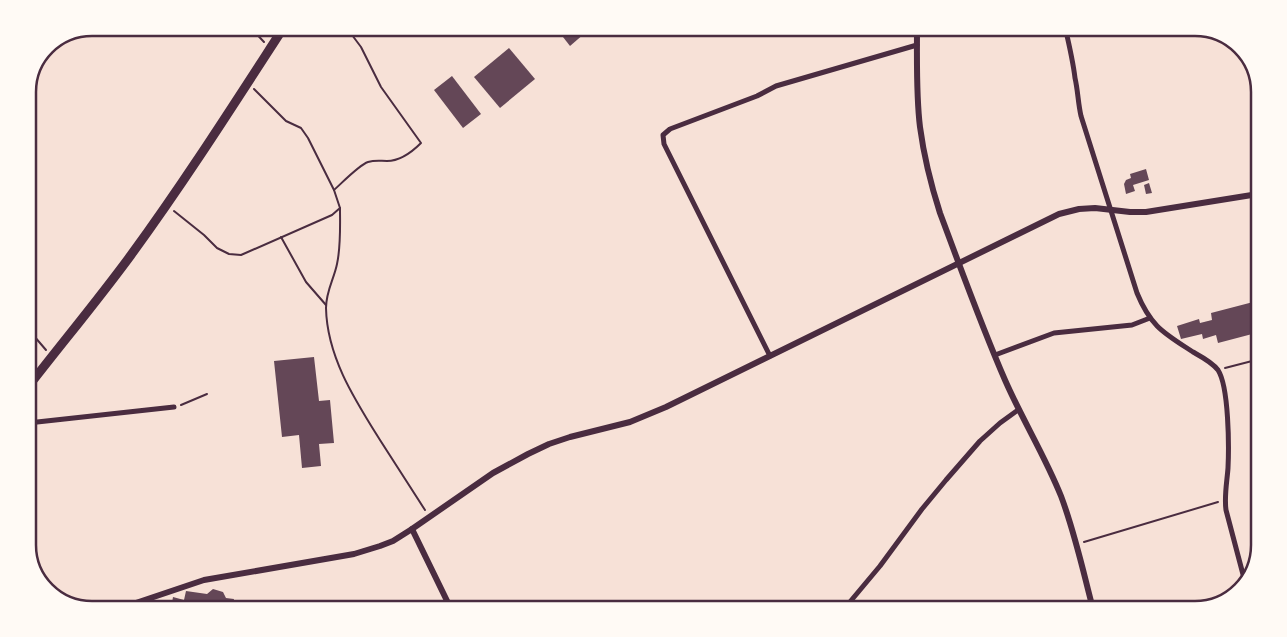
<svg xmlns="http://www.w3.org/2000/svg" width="1287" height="637" font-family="Quicksand,sans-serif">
  <rect width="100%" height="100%" fill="#f7e1d7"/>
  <g fill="#644757">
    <path d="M557 27H592L570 46 556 28Z"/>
    <path d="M509 48 535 79 500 108 474 77Z"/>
    <path d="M452 76 481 114 463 128 434 90Z"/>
    <path d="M1146 169 1149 180 1133 185 1135 191 1126 194 1124 184 1126 180 1131 178 1130 174Z"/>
    <path d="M1149 183 1152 193 1146 194 1144 185Z"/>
    <path d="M1257 301 1256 333 1218 343 1216 335 1203 339 1202 334 1181 339 1177 326 1199 319 1200 323 1212 320 1211 313Z"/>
    <path d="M314 357 319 401 330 400 334 443 319 444 321 466 302 468 299 435 282 437 274 361Z"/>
    <path d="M213 589 223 592 226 598 234 599 232 609H173L171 608 173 597 184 600 186 591 207 594Z"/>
  </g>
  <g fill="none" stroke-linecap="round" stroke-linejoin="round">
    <g stroke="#4a2c40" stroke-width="2">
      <path d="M250 27 264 42"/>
      <path d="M254 89 286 121 301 128 308 138 334 190"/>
      <path d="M340 208C340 226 341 246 337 264 334 279 326 291 326 308 327 357 355 400 380 440 395 463 410 487 425 510"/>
      <path d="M174 211 204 235 217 248 229 254 241 255 332 215 340 208 334 190C342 183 359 165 368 162 375 160 380 161 387 161 401 161 412 152 421 143L381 87 361 47 346 27"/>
      <path d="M281 237 306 282 326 305"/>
      <path d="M28 329 46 350"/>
      <path d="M1225 368 1256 360"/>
      <path d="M181 405 207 394"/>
      <path d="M1084 542 1218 502"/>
    </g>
    <g stroke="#4a2c40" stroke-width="5">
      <path d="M1065 27C1069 44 1073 61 1075 78 1078 91 1078 103 1081 116L1137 293C1151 327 1164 333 1193 352 1202 357 1212 362 1218 370 1229 387 1229 447 1228 468 1227 482 1224 496 1226 510L1245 582"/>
      <path d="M995 355 1054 333 1132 325 1150 318"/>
      <path d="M770 356 664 144 663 135 670 129 757 96 776 86 917 45"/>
      <path d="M28 423 174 407"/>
      <path d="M844 609 880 566 922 509 946 480 980 441 1000 423 1018 410"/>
    </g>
    <g stroke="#4a2c40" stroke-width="6">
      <path d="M917 27C917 60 916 95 920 127 924 157 931 185 940 213 961 269 981 325 1005 380 1022 419 1045 456 1061 496 1075 533 1083 571 1093 609"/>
      <path d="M412 529 451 609"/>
      <path d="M118 609 204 580 354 554 380 546 393 541 412 529 493 473 528 454 549 444 570 437 630 422 666 407 1059 214 1079 209 1095 208 1130 212H1146L1258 194"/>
    </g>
    <path stroke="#4a2c40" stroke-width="9" d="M28 387C62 343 98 300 131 255 185 181 234 104 284 27"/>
  </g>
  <path d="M0 0H1287V637H0ZM92 36H1195A56 56 0 0 1 1251 92V545A56 56 0 0 1 1195 601H92A56 56 0 0 1 36 545V92A56 56 0 0 1 92 36Z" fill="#fffaf5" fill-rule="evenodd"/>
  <path fill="none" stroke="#4a2c40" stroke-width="2.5" d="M92 36H1195A56 56 0 0 1 1251 92V545A56 56 0 0 1 1195 601H92A56 56 0 0 1 36 545V92A56 56 0 0 1 92 36Z"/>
</svg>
